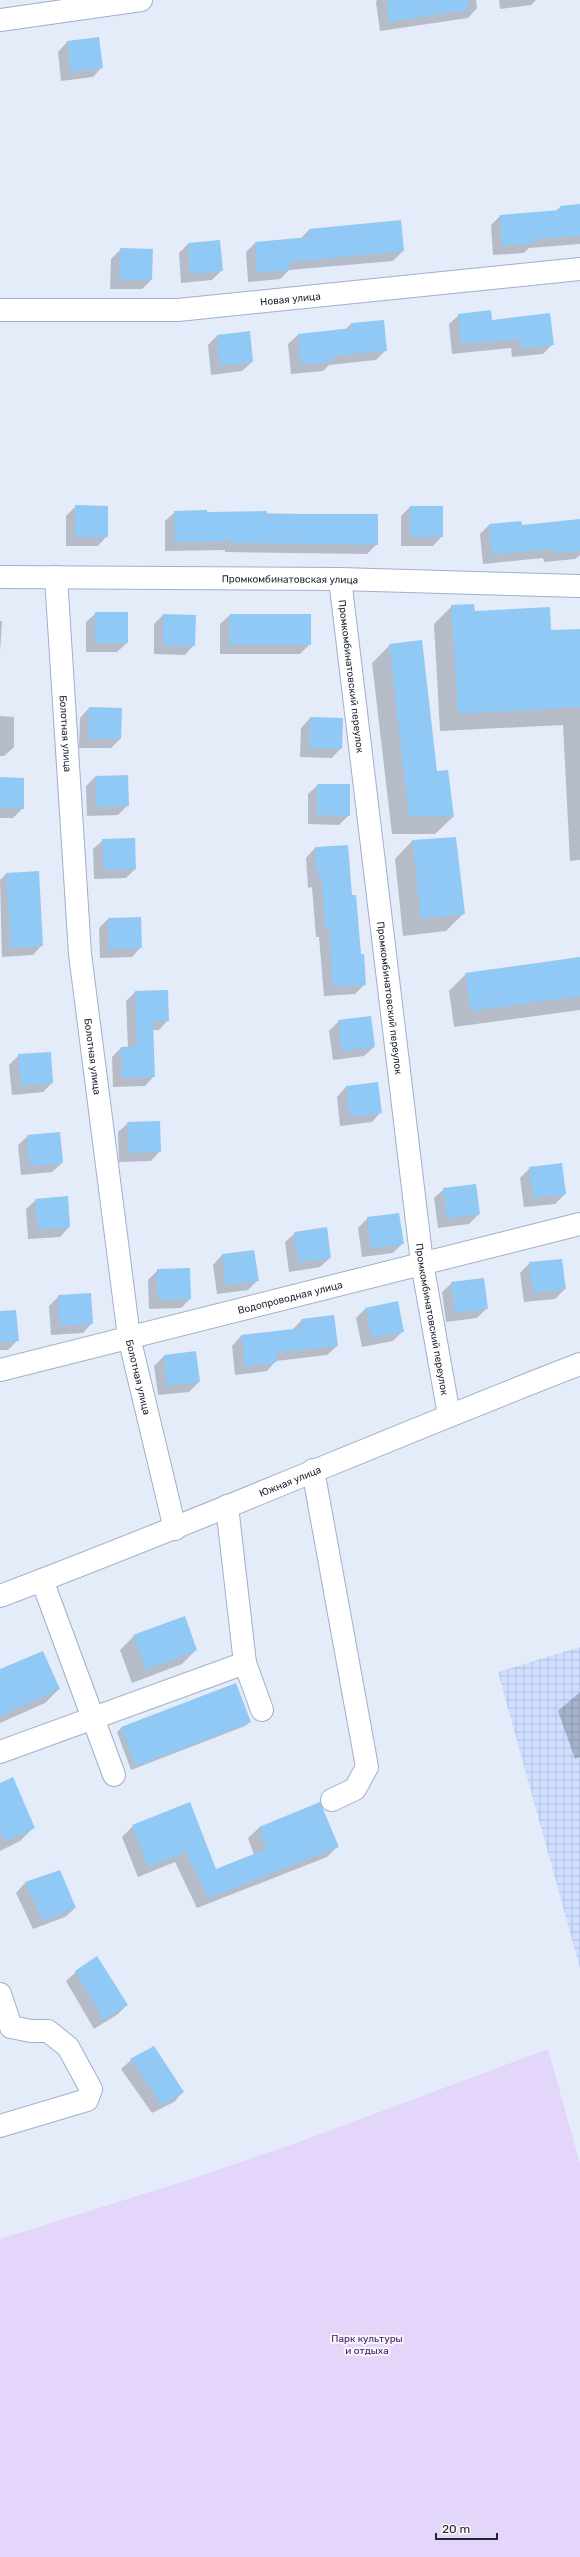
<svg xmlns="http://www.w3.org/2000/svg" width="580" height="2557" font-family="Rubik,sans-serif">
  <defs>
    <pattern id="industrial-grid" width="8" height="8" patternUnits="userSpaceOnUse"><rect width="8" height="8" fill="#cfdfff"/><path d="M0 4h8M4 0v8" fill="none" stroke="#b1bfdb"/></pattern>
  </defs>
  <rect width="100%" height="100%" fill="#e4ecf9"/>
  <path fill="url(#industrial-grid)" d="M580 1647V1968L498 1672Z"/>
  <path fill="#e4d5fb" d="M548 2049 580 2164V2557H0V2239L188 2180 299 2142Z"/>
  <g fill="#0003">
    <path d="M377 0H476L477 8 468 18 380 31 376 2Z"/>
    <path d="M499 0H536L531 5 500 9Z"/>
    <path d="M98 38 102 67 93 77 61 81 58 52 67 42Z"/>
    <path d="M580 206V244L529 248 524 253 493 255 491 225 500 216 556 211 560 207Z"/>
    <path d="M400 222 403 251 393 261 289 270 280 279 248 282 246 252 255 243 300 239 309 230Z"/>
    <path d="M188 244 222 270 212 280 181 283 179 253Z"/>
    <path d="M121 249 151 280 142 289H110L111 259Z"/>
    <path d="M459 315 491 321 553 344 543 354 512 357 511 348 452 354 449 324Z"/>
    <path d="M351 324 386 350 376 360 329 365 323 371 291 374 288 344 298 335 345 330Z"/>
    <path d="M217 336 252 362 242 371 211 375 208 345Z"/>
    <path d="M76 506 107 536 98 546H66V516Z"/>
    <path d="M410 507 442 536 433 546H401V516Z"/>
    <path d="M175 512 377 515V544L367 554 225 552V550L165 551V521Z"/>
    <path d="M580 520V555L575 559 544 562 543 558 483 564 480 534 489 525 521 526Z"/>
    <path d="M452 606 550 631 580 630V860L570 861 563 725 440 731 434 624Z"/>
    <path d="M96 613 127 643 117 652H86V622Z"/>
    <path d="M163 615 194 645 185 655 154 654V624Z"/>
    <path d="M230 615 310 644 300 654H220V624Z"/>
    <path d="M0 621H2L0 652Z"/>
    <path d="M390 645 453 817 435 834H392L372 663Z"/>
    <path d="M89 708 120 739 111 748H79L80 718Z"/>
    <path d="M0 716 14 717V747L4 756H0Z"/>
    <path d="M310 718 341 748 332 758 300 757 301 728Z"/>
    <path d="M95 777 128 805 118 815 87 816 86 786Z"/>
    <path d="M0 778 23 808 13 818H0Z"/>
    <path d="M318 785 349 815 339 825 308 824V794Z"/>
    <path d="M103 840 135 869 126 878 94 879 93 849Z"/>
    <path d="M412 841 464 913 446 931 403 936 395 859Z"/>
    <path d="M315 848 351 896 365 984 355 994 324 996 319 937H316L312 887 308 888 306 858Z"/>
    <path d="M6 874 42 945 33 955 2 957 0 880Z"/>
    <path d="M108 919 141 947 132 957 100 958 99 928Z"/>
    <path d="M580 958V1010L454 1027 449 991 466 974Z"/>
    <path d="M135 992 168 1020 159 1030H152L154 1076 145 1086 113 1087 112 1057 121 1048 128 1047 126 1001Z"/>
    <path d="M339 1021 374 1047 364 1056 333 1060 329 1031Z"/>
    <path d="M19 1055 52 1083 43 1092 12 1095 9 1065Z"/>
    <path d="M377 1083 381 1112 372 1122 340 1126 337 1097 346 1087Z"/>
    <path d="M128 1123 160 1151 151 1161 119 1162 118 1132Z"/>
    <path d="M28 1136 62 1163 52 1172 21 1175 18 1145Z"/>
    <path d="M530 1168 565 1194 555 1204 524 1207 520 1178Z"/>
    <path d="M444 1189 479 1214 469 1224 438 1228 434 1198Z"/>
    <path d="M67 1197 69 1227 60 1237 28 1239 26 1209 36 1200Z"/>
    <path d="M368 1218 403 1243 393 1253 362 1257 358 1228Z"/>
    <path d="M295 1233 330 1258 320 1267 289 1272 285 1242Z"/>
    <path d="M254 1251 258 1280 248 1290 217 1294 213 1265 222 1255Z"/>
    <path d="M530 1263 565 1289 555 1299 524 1302 520 1273Z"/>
    <path d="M158 1270 190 1299 181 1308 149 1309 148 1280Z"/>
    <path d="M452 1283 487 1308 477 1318 446 1322 442 1292Z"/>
    <path d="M59 1296 92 1323 83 1333 51 1335 49 1306Z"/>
    <path d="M366 1308 403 1331 393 1341 362 1347 356 1318Z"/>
    <path d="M0 1312 18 1340 8 1350H0Z"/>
    <path d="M302 1320 337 1346 327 1355 276 1361 267 1371 235 1375 232 1346 241 1336 292 1330Z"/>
    <path d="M195 1352 199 1382 189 1392 158 1395 154 1366 164 1356Z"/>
    <path d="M134 1636 196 1650 182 1664 132 1683 120 1650Z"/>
    <path d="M0 1670 59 1689 45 1703 0 1723Z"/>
    <path d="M580 1692V1757L575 1759 558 1711Z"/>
    <path d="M250 1722 245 1726 131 1770 117 1732 121 1728Z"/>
    <path d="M0 1784 34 1827 20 1841 0 1851Z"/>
    <path d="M320 1803 338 1846 327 1857 197 1908 175 1862 138 1877 122 1837 133 1826 189 1804 215 1870 254 1855 248 1838 259 1828Z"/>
    <path d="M59 1871 75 1908 65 1917 33 1929 16 1893 25 1883Z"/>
    <path d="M76 1972 127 2005 118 2014 94 2029 66 1981Z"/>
    <path d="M154 2048 183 2092 174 2102 152 2113 121 2069 131 2060Z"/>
  </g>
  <g fill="#90c9f5">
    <path d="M386 0H468V10L389 22Z"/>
    <path d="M99 37 103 68 71 72 67 41Z"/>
    <path d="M580 204V236L535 239V243L502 246 500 215 560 210V206Z"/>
    <path d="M401 220 404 251 289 262 290 270 257 273 255 242 309 237V229Z"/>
    <path d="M220 240 223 271 190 274 188 243Z"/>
    <path d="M120 248 153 249 152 280H119Z"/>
    <path d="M491 310 492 320 550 313 554 345 521 348 520 339 461 344 458 314Z"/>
    <path d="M384 320 387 351 333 356 334 361 301 365 298 334 352 328 351 323Z"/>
    <path d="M250 331 253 362 220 366 217 335Z"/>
    <path d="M75 505 108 506V537H75Z"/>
    <rect x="410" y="506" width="33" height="31"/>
    <path d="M207 510V512L267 511V514H378V545L234 543V541L175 542 174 511Z"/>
    <path d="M580 519V551L553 553V549L492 555 489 524 521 521 522 525Z"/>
    <path d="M474 604 475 611 550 607 551 630 580 629V707L458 714 451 605Z"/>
    <rect x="95" y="612" width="33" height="31"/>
    <path d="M163 614 196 615 195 646 163 645Z"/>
    <path d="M230 614H311V645H229Z"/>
    <path d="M422 640 437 771 448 770 454 817 409 816 389 644Z"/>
    <path d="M89 707 122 708 121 739 88 738Z"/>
    <path d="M310 717 343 718 342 749 309 748Z"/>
    <path d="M128 775 129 806 96 807 95 776Z"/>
    <path d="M0 777 24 778V809L0 808Z"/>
    <path d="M317 784H350V816L317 815Z"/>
    <path d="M456 837 465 914 421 919 412 840Z"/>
    <path d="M135 838 136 869 104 870 102 839Z"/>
    <path d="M348 845 352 895H356L361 954H364L366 985 333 987 329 928H325L322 878H318L315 847Z"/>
    <path d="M39 871 43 946 11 948 6 873Z"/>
    <path d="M141 917 142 948 109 949 108 918Z"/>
    <path d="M580 957V996L471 1011 465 973Z"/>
    <path d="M168 990 169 1021H153L155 1077 122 1078 121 1047 137 1046 135 991Z"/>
    <path d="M371 1016 375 1047 342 1051 338 1020Z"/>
    <path d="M51 1052 53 1083 21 1086 18 1054Z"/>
    <path d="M378 1082 382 1113 350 1117 346 1086Z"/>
    <path d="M160 1121 161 1152 129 1153 127 1122Z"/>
    <path d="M60 1132 63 1163 30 1166 27 1135Z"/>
    <path d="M562 1163 566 1194 533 1198 529 1167Z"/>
    <path d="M476 1184 480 1214 447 1219 443 1188Z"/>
    <path d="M68 1196 70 1227 38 1230 35 1199Z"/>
    <path d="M399 1213 404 1244 371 1248 367 1217Z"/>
    <path d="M327 1227 331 1258 298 1263 294 1232Z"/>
    <path d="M254 1250 259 1281 226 1285 222 1254Z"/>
    <path d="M562 1259 566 1289 533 1293 529 1262Z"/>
    <path d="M190 1268 191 1299 158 1300 157 1269Z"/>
    <path d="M484 1278 488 1309 455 1313 451 1282Z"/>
    <path d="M91 1293 93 1324 60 1326 58 1295Z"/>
    <path d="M398 1301 404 1332 372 1338 365 1308Z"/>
    <path d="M16 1310 19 1341 0 1342V1311Z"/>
    <path d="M334 1315 338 1346 276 1353 277 1362 245 1366 241 1335 302 1328 301 1319Z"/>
    <path d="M196 1351 200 1382 167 1386 164 1355Z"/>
    <path d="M185 1616 197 1650 146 1670 133 1635Z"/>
    <path d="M43 1651 60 1689 0 1716V1669Z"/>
    <path d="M236 1683 251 1722 136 1766 121 1727Z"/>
    <path d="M13 1777 35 1828 5 1842 0 1831V1783Z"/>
    <path d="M190 1802 216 1869 266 1849 259 1827 320 1802 339 1847 208 1898 186 1852 148 1867 132 1825Z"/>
    <path d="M60 1870 76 1908 43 1921 25 1882Z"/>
    <path d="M97 1956 128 2005 104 2020 75 1971Z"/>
    <path d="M154 2046 184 2092 162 2105 130 2059Z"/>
  </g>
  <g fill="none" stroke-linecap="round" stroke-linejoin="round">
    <defs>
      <g id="minor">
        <path d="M0 20 141 0"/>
        <path id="s1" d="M0 310H178L580 269"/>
        <path id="s2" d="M0 577 340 579 580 586"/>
        <path id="s3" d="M56 577 80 954 129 1337 175 1529"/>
        <path id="s4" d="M340 579 422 1263 449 1415"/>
        <path id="s5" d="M0 1370 580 1224"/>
        <path d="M313 1470 367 1767 355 1789 332 1800"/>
        <path d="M227 1506 245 1663 262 1710"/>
        <path d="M42 1580 114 1775"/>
        <path id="s6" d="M0 1596C195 1523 386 1439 580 1364"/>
        <path d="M0 1752 245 1663"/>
        <path d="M0 1994 11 2027 31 2031H48L68 2047 91 2089 87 2100 0 2126"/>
      </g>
    </defs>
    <use href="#minor" stroke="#9fafce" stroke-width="24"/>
    <use href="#minor" stroke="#fff" stroke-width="22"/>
  </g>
  <g text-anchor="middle" stroke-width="4" stroke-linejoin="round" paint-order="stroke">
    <g font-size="10" fill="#202632" stroke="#f8f8f8">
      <text dy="4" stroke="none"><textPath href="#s1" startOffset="291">Новая улица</textPath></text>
      <text dy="4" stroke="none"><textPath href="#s2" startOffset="290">Промкомбинатовская улица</textPath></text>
      <text dy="4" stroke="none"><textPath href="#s4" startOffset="98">Промкомбинатовский переулок</textPath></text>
      <text dy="4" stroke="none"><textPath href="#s3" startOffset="157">Болотная улица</textPath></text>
      <text dy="4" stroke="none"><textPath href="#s4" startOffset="422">Промкомбинатовский переулок</textPath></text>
      <text dy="4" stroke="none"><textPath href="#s3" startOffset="481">Болотная улица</textPath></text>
      <text dy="4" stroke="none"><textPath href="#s5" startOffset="299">Водопроводная улица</textPath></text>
      <text dy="4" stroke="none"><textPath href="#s4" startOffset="746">Промкомбинатовский переулок</textPath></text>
      <text dy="4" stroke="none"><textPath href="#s3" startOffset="805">Болотная улица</textPath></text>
      <text dy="4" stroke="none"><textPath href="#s6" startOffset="312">Южная улица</textPath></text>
    </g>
    <g font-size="10" fill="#401266" stroke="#f8f8f8">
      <text x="367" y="2342">Парк культуры<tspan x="367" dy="12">и отдыха</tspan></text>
    </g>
  </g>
  <path d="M436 2533v6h61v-6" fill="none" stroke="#202632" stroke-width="2"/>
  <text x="442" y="2533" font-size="12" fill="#202632" stroke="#f8f8f8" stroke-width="3" paint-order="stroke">20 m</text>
</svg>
